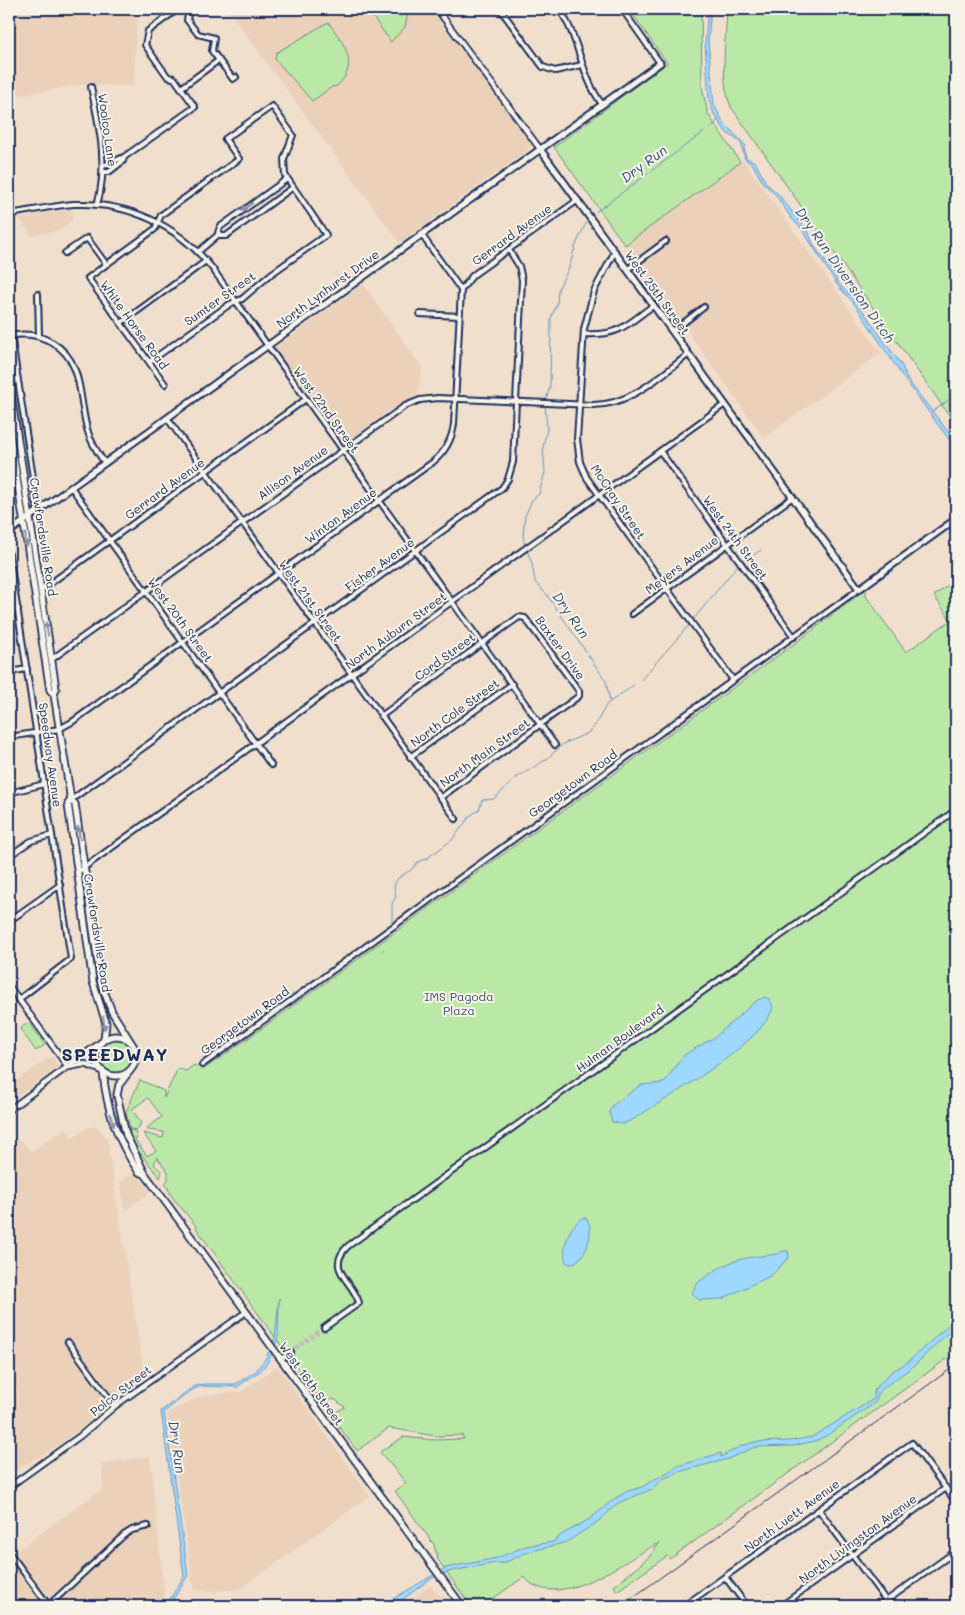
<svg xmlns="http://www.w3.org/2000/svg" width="965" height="1615" font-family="Mali,sans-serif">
  <rect width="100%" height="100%" fill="#f0dfcd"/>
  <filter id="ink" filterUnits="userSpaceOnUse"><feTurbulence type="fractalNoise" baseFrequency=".02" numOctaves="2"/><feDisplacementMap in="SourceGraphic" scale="10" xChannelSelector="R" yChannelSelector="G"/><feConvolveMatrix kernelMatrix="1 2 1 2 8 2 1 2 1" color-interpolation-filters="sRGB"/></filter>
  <g filter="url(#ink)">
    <g fill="#ebd1ba">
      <path d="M9 9H137L134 86 79 85 9 97Z"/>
      <path d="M227 9H432L533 146 400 243Z"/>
      <path d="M743 160 881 353 764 438 625 245Z"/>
      <path d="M71 209 73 219 61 230 32 236 18 218Z"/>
      <path d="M363 284 422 367 418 396 394 407 344 444 274 348Z"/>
      <path d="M52 1056 59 1066 9 1102V1086Z"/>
      <path d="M97 1126 107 1139 144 1374 108 1401V1407L55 1448 9 1474V1399L18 1391 9 1377V1139L22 1140 31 1152 65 1128 73 1138 86 1128Z"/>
      <path d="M136 1171 150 1192 125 1211 120 1182Z"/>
      <path d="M277 1366 370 1496 239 1590 194 1591 167 1413 203 1395 241 1392Z"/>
      <path d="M150 1456 165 1602 162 1606H9V1556L102 1489V1464Z"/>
      <path d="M430 1586 446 1600 451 1606H403Z"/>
    </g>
    <g fill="#bbe8a6" stroke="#6b8c82">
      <path d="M369 9H409L405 27 391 42 369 12Z"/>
      <path d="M629 9H701L702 87 708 114 740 162 625 245 554 147 667 63Z"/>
      <path d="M727 9H956V425L731 107C719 77 726 41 727 9Z"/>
      <path d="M328 22C343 42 361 64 337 86L332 87 312 101 275 59 276 53Z"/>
      <path d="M956 579V1352L670 1559 667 1556 617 1591 614 1586C630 1572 650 1560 659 1543 626 1559 556 1615 524 1577L482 1606H471L438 1560 434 1545 395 1491 406 1483 380 1452 403 1437 434 1440 464 1439 462 1435 435 1436 389 1428 357 1451 331 1415 345 1407 334 1399 322 1402 196 1228 197 1227 173 1198 165 1183 168 1180V1172L157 1157 154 1164 162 1172 160 1178 130 1140 128 1130 135 1131 137 1138 135 1140 147 1156 156 1151 143 1133 163 1138 164 1132 148 1130 147 1128 162 1117 148 1098 132 1109 141 1123 137 1130 130 1129 126 1112 140 1080 164 1091V1098L178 1068 186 1071 194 1065 204 1069 247 1039 805 636 866 589V596L906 652 951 620 934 596Z"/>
      <path d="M29 1022 45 1045 36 1051 20 1029Z"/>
      <circle cx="116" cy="1056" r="20"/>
    </g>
    <g fill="#9fd8ff" stroke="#6a94bf">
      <path d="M708 9H711L708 41 714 105 723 122 746 146 744 148 746 158 755 162 766 183 778 194 809 233 814 246 833 271 838 283 856 301 902 366 907 379 956 442V449L903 377 854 303 838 286 802 229 792 219 775 194 763 183 753 165 745 159 741 143 726 132 714 114 709 100 705 42Z"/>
      <path d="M765 997 770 1000 773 1007C764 1043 665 1099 632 1120L623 1124 612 1122 609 1112 613 1105 641 1085 664 1083 684 1055 715 1037 756 1001Z"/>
      <path d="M582 1218H586C596 1230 586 1263 569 1264L566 1262C561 1248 569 1226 582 1218Z"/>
      <path d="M783 1251H788L789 1257 772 1275 722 1299 699 1300 692 1293C694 1286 700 1280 707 1276 734 1257 745 1258 778 1254Z"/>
      <path d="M279 1298 278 1338 268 1362 260 1371 237 1387 201 1386 192 1390 164 1412 188 1575 169 1606H166L184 1576 161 1411 194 1386 203 1384H236L256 1371 266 1358 275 1338Z"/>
      <path d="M956 1318V1325L915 1365 879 1391 876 1402 826 1436 815 1441 792 1446 755 1447 728 1459 678 1472 663 1479 652 1489 618 1503 600 1520 567 1542 525 1553 504 1563H495L447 1572 430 1579 394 1606H381L445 1568 497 1558 526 1546 553 1542 561 1535 590 1519 614 1499 628 1491 642 1487 678 1466 721 1453V1457L741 1446 755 1442 790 1441 812 1437 872 1400H874V1390L891 1372 908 1362Z"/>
    </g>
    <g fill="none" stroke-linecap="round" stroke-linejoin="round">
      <g stroke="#6a94bf" stroke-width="1">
        <path d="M711 128 718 120"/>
        <path d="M596 212 704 132"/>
        <path d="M546 401 550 386 551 318 557 304 558 289 569 268 575 247 586 223"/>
        <path d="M932 412 956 395"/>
        <path d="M525 547 523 536 525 516 532 500 539 494 545 472 543 447 547 429 545 405"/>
        <path d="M527 550 532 564 535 582 547 595 606 681 610 702"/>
        <path d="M744 562 761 550"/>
        <path d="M693 620 737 566"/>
        <path d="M640 681 689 625"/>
        <path d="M392 922V904L396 896 394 887 397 879 412 869 418 862 426 859 452 840 471 815 479 810 482 800 494 799 516 778 547 759 563 744 588 733 594 727 607 704 634 685"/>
        <path d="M382 951 384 949"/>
      </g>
      <path stroke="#c5bcb7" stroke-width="4" stroke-dasharray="4 2" stroke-linecap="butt" d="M291 1352 324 1328"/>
      <defs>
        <g id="minor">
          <path d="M189 9 187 20 198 34 214 38 212 51 233 79 236 77"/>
          <path d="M500 9 543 67 555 71 582 65"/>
          <path d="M559 9C580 38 580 75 602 104"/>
          <path d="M622 9 660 63"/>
          <path d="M91 87C99 125 109 166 97 205"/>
          <path d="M181 88 219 60"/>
          <path d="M103 166 124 157 195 107 174 78 168 77 145 45 148 31 178 9"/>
          <path d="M103 172H109L123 161 124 157"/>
          <path d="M287 179 220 227 218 233 221 236H226L292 188"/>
          <path d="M9 214C30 211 52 206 74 204 128 202 178 225 212 268L555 745"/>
          <path d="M615 251 594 291 584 329 577 439 580 462 587 478 733 680"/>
          <path d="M198 252 219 234"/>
          <path d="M65 253 87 238 106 264"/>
          <path d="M628 269 666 241"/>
          <path d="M461 290 473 275 578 200"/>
          <path d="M38 294 39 336"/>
          <path d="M420 314 459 316"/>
          <path d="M121 323 206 261"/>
          <path d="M673 331 704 307"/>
          <path d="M584 334C620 336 626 325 654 305"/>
          <path d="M11 335 38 510"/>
          <path d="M9 336C25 333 38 334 53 343 85 362 78 401 88 432 91 443 98 453 104 462"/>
          <path d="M149 362 230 304 242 299 271 274 326 235 285 175 284 159 293 135 272 106 225 139 239 159 161 215 155 229 88 278 165 384"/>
          <path d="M167 418 456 819"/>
          <path d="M660 451 794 637"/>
          <path d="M71 487 271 765"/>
          <path d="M9 554 71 959 18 1000"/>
          <path d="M41 590 306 399"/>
          <path d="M9 611 18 609"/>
          <path d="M632 614 793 497"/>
          <path d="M52 659 405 406 420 400 438 398 591 405C630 406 660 376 689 354"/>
          <path d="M9 672 27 669"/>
          <path d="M381 716 519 617 525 618 579 691V696L440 798"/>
          <path d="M9 737 59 729 72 722 433 462C445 452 452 440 454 424L461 290 421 234"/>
          <path d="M410 757 512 684"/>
          <path d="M9 793 44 784"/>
          <path d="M71 800 502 488 508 479 513 462 522 280 519 266 509 250"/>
          <path d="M9 856 31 841 52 835"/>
          <path d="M78 872 725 404"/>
          <path d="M9 921 60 885"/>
          <path d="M202 1065 859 589"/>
          <path d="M324 1328 359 1303C354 1282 324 1269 348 1246L956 810"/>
          <path d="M68 1342 115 1406"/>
          <path d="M281 1359 291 1352"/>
          <path d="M819 1510 890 1606"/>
          <path d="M11 1555 49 1606"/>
          <path d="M725 1577 747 1606"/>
          <path d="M48 1606 124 1535 132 1530 148 1526"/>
          <path d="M684 1606 912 1443 956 1502"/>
          <path d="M781 1606 946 1488"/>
          <path d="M879 1606 956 1551"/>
        </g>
        <g id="tertiary">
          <path d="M437 9 540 149"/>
          <path d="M9 986 68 1067"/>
          <path d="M69 1067 85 1064 102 1071"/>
          <path d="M9 1110 101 1042"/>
          <path d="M9 1487 80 1436 115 1406 246 1312"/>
        </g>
        <g id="secondary">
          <path d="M540 149 859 589 956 519"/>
          <path d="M9 532 660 63"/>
        </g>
        <g id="primary">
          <path d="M9 382 56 689 54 694 71 800 75 804 101 983 112 1012 132 1044"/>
          <path d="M9 428 50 690 54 694"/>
          <path d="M71 800 68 804 93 982 106 1023 104 1040"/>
          <circle cx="116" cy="1056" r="20"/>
          <path d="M132 1068 119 1085 117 1095 126 1135 145 1174 462 1606"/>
          <path d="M103 1072C107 1110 117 1141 139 1172L145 1174"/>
        </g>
      </defs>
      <use href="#minor" stroke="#1b2f5e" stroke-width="8"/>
      <use href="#tertiary" stroke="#1b2f5e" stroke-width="8"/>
      <use href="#secondary" stroke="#1b2f5e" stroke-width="9"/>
      <use href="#primary" stroke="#1b2f5e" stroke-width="9"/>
      <use href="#minor" stroke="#f7f3e8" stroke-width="4"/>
      <use href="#tertiary" stroke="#f7f3e8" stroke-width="4.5"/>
      <use href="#secondary" stroke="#f7f3e8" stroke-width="5"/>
      <use href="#primary" stroke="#f7f3e8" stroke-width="5.5"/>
      <path stroke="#1b2f5e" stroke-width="1" d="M621 1606 956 1365"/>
    </g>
    <defs><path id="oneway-solid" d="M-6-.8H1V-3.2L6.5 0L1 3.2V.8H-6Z" transform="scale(1.25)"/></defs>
    <g fill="#8991a3">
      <use href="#oneway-solid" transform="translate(247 207) rotate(144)"/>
      <use href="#oneway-solid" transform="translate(26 540) rotate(81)"/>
      <use href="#oneway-solid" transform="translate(47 629) rotate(-99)"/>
      <use href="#oneway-solid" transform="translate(79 833) rotate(-99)"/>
      <use href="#oneway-solid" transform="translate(104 1023) rotate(84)"/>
      <use href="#oneway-solid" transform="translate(112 1120) rotate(74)"/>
    </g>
  </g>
  <g text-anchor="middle" stroke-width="4" stroke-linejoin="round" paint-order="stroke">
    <g font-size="12" fill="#1b2f5e" stroke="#f7f3e8">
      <text transform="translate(107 130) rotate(82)" y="4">Woolco Lane</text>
      <text transform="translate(512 235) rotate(-36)" y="4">Gerrard Avenue</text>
      <text transform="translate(328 289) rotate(-36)" y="4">North Lynhurst Drive</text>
      <text transform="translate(657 293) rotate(54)" y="4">West 25th Street</text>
      <text transform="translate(220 299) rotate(-35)" y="4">Sumter Street</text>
      <text transform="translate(134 325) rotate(54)" y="4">White Horse Road</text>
      <text transform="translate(326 410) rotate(54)" y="4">West 22nd Street</text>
      <text transform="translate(293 473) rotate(-36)" y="4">Allison Avenue</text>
      <text transform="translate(165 489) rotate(-36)" y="4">Gerrard Avenue</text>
      <text transform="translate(618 502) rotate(56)" y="4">McCray Street</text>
      <text transform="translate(341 516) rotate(-36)" y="4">Winton Avenue</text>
      <text transform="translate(43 537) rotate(81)" y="4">Crawfordsville Road</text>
      <text transform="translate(735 538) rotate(54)" y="4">West 24th Street</text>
      <text transform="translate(380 565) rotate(-36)" y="4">Fisher Avenue</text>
      <text transform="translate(682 565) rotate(-37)" y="4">Meyers Avenue</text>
      <text transform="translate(310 601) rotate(54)" y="4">West 21st Street</text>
      <text transform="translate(180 620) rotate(54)" y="4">West 20th Street</text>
      <text transform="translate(396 631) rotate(-36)" y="4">North Auburn Street</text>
      <text transform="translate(560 648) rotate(54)" y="4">Baxter Drive</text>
      <text transform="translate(445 657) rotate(-36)" y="4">Cord Street</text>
      <text transform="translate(455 713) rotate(-36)" y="4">North Cole Street</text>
      <text transform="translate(485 753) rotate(-36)" y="4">North Main Street</text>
      <text transform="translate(50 755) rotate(82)" y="4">Speedway Avenue</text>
      <text transform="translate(573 784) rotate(-36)" y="4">Georgetown Road</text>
      <text transform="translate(97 933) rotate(81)" y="4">Crawfordsville Road</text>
      <text transform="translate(245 1021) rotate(-36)" y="4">Georgetown Road</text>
      <text transform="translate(620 1039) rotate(-36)" y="4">Hulman Boulevard</text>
      <text transform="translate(311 1384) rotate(54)" y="4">West 16th Street</text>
      <text transform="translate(121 1391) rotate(-38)" y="4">Polco Street</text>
      <text transform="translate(792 1516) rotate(-36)" y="4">North Luett Avenue</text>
      <text transform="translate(858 1539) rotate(-36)" y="4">North Livingston Avenue</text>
    </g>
    <g font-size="12" fill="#3b546c" stroke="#f7f3e8">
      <text x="459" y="1001">IMS Pagoda<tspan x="459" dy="14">Plaza</tspan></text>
    </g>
    <g font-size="14" font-style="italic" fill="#35517e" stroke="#f7f3e8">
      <text transform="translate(644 164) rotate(-36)" y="5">Dry Run</text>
      <text transform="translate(845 275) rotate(55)" y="5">Dry Run Diversion Ditch</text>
      <text transform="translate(571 615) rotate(55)" y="5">Dry Run</text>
      <text transform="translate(177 1447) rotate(82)" y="5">Dry Run</text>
    </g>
    <g font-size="18" font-weight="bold" letter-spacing="1" fill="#1b2f5e" stroke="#f7f3e8">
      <text x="115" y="1061">SPEEDWAY</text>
    </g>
  </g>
  <rect width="965" height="1615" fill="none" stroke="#f7f3e8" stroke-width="30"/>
  <rect x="15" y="15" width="935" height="1585" fill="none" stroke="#1b2f5e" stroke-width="2" filter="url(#ink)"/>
</svg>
